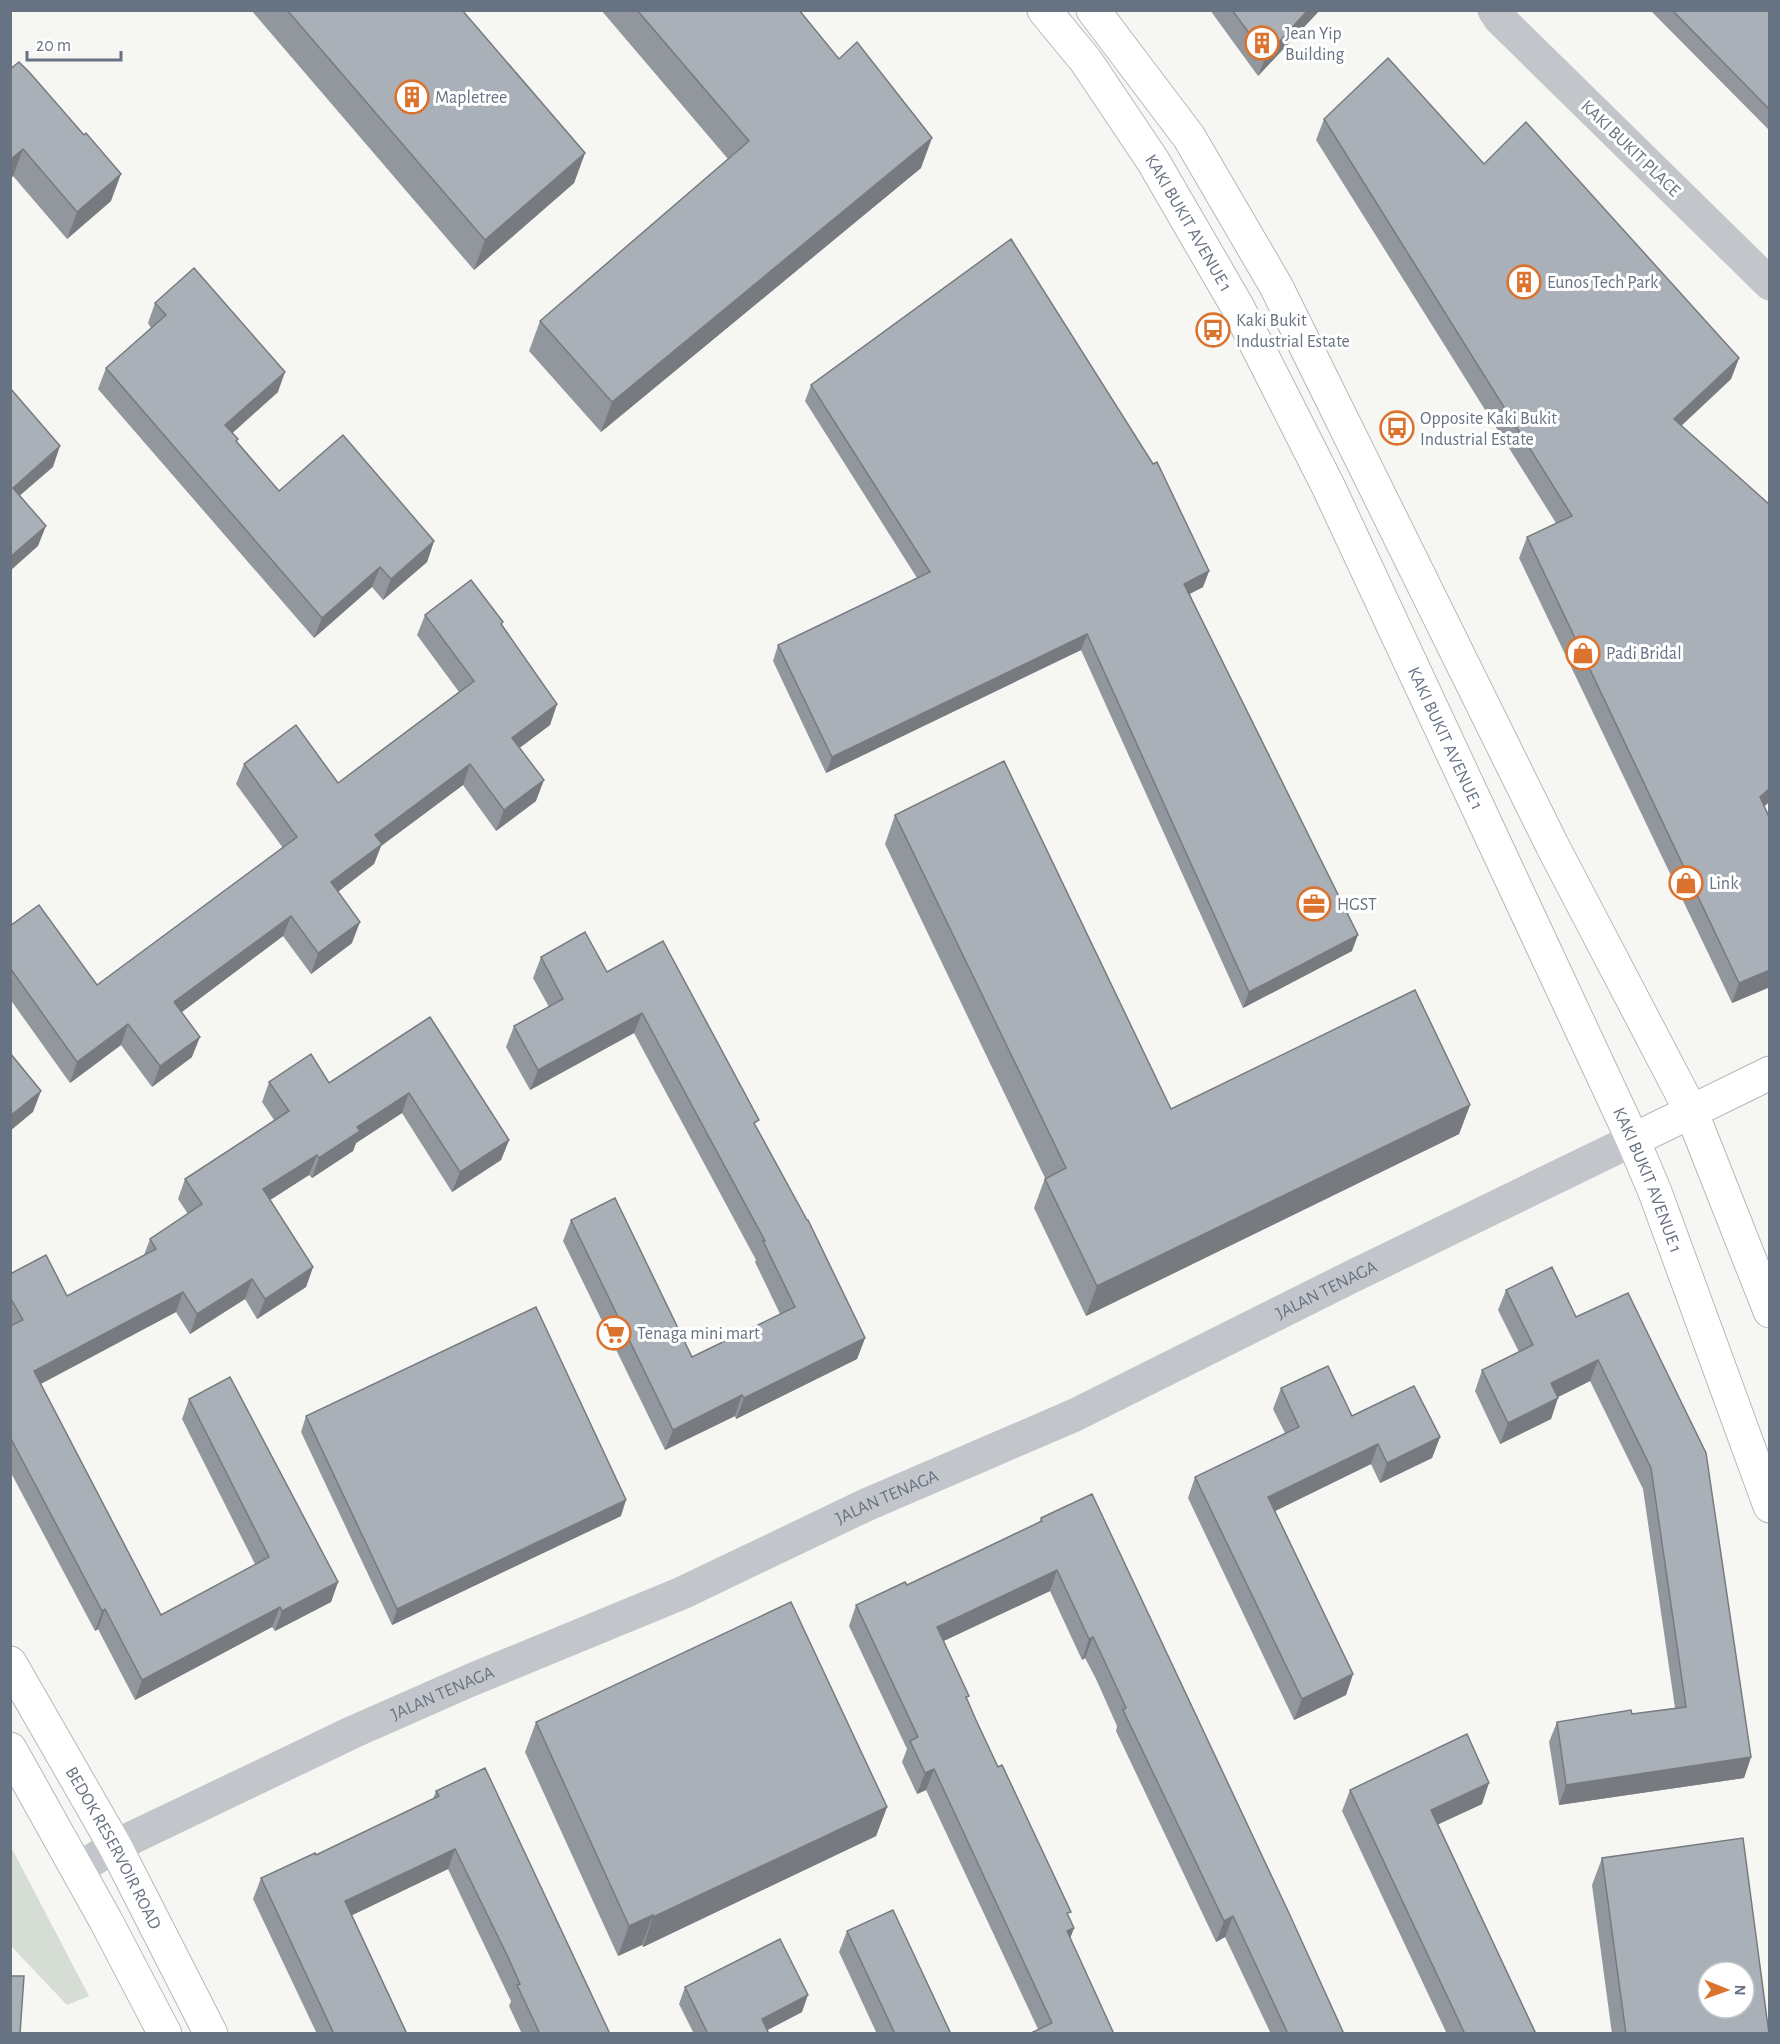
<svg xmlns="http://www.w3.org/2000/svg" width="1780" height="2044" font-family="'Alegreya Sans',sans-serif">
  <rect width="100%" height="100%" fill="#f6f6f3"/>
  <path fill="#d6ddd5" d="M10 1847H11L89 1996 67 2005 11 1946Z"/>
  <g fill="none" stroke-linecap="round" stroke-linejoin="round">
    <defs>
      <g id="secondary">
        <path id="s2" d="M1044 10 1086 61 1153 161 1237 306 1329 488 1633 1140 1655 1192 1770 1506"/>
        <path d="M1093 10 1189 137 1276 286 1552 845 1691 1111 1770 1311"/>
        <path d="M1633 1140 1770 1073"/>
        <path id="s3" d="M10 1663 115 1846 211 2034"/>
        <path d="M10 1749 106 1921 165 2034"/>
      </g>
    </defs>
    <use href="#secondary" stroke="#b5b8bd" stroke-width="35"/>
    <g stroke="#c2c5c9" stroke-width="33">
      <path d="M1494 10 1499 18 1770 284"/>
      <path id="s1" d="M78 1869 115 1846 353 1732 471 1680 682 1593 866 1505 1075 1415 1353 1276 1633 1140"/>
    </g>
    <use href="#secondary" stroke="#fff" stroke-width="33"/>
  </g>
  <g fill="#92979d">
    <path d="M251 10H462L585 153 574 183 474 270Z"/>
    <path d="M601 10H799L839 59 921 168 601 432 529 351 540 321 728 159Z"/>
    <path d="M1210 10H1320L1258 76Z"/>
    <path d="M1650 10H1770V131Z"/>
    <path d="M10 69 111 201 67 239 13 176 10 179Z"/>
    <path d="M1324 119 1484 164 1739 358 1731 379 1681 426 1770 505V801L1764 807 1770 987 1732 1003 1519 558 1527 537 1556 523 1316 140Z"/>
    <path d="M155 303 278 392 232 433 237 442 279 491 434 541 427 562 383 600 372 587 314 638 98 389 106 368 151 328 148 323Z"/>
    <path d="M811 385 1209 571 1203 587 1190 594 1352 951 1243 1008 1081 650 826 773 773 661 778 645 917 578 805 401Z"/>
    <path d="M425 615 502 625 557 704 550 725 519 748 536 801 496 831 463 785 381 846 374 864 338 892 352 943 311 974 283 936 182 1012 192 1057 152 1087 121 1045 70 1083 10 999V926L97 985 283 848 236 784 244 764 338 783 459 692 417 635Z"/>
    <path d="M895 815 1171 1109 1470 1105 1459 1134 1086 1316 1034 1208 1045 1178 885 844Z"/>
    <path d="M541 957 607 972 756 1127 865 1338 857 1359 736 1419 735 1416 665 1450 563 1241 571 1220 692 1357 780 1314 755 1262 756 1260 634 1033 530 1090 506 1047 514 1026 549 1007 533 978Z"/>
    <path d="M430 1017 509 1140 501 1160 452 1192 402 1113 356 1143 353 1151 312 1178 309 1175 270 1200 313 1267 306 1287 257 1319 245 1299 190 1334 176 1312 41 1384 161 1615 255 1564 182 1419 189 1399 338 1582 331 1602 275 1631 272 1627 135 1700 98 1629 95 1631 10 1471V1274L67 1296 144 1255 150 1239 188 1214 178 1199 185 1179 274 1120 262 1102 269 1082 329 1083Z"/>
    <path d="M1506 1290 1576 1317 1628 1293 1751 1757 1744 1778 1559 1805 1549 1742 1557 1722 1632 1714 1675 1708 1643 1489 1590 1381 1558 1397 1551 1419 1500 1444 1475 1391 1482 1370 1519 1352 1498 1310Z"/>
    <path d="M1281 1388 1352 1416 1440 1437 1432 1458 1380 1483 1371 1464 1275 1511 1353 1674 1346 1695 1294 1720 1188 1498 1195 1477 1285 1433 1273 1409Z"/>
    <path d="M306 1416 621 1516 392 1625 301 1432Z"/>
    <path d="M1041 1518 1344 2034H1271L1225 1937 1216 1942 1116 1731 1117 1726 1096 1679 1085 1658 1082 1660 1050 1591 943 1641 976 1720 1074 1928 1070 1938 1114 2034 1038 2029 926 1790 917 1794 902 1762 907 1749 849 1626 856 1605 907 1585 1039 1523Z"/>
    <path d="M536 1722 887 1807 876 1836 643 1947 642 1945 618 1956 525 1752Z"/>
    <path d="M1350 1790 1482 1804 1438 1824 1536 2034H1447L1342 1811Z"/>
    <path d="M436 1791 610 2034H522L509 2006 511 2001 500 1978 448 1869 352 1915 407 2034H317L253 1899 261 1878 316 1855 433 1799Z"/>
    <path d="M1602 1858 1769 2034H1612L1592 1885Z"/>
    <path d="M847 1931 951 2034H877L839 1952Z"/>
    <path d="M685 1987 802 2012 767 2030 769 2034H694L679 2004Z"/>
  </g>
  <g fill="#777b80">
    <path d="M1308 10H1320L1258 76 1266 56Z"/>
    <path d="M932 138 921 168 601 432 612 402Z"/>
    <path d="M23 149 13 176 10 179V160Z"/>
    <path d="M585 153 574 183 474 270 485 240Z"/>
    <path d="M121 174 111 201 67 239 77 212Z"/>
    <path d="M1739 358 1731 379 1666 440 1674 419Z"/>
    <path d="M285 372 278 392 218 446 225 425Z"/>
    <path d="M60 446 53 467 10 504 13 488Z"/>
    <path d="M46 526 38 546 10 571V557Z"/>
    <path d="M434 541 427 562 383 600 391 579Z"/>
    <path d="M380 567 372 587 314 638 322 618Z"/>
    <path d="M1209 571 1203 587 1179 599 1184 584Z"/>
    <path d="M1087 634 1081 650 826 773 832 757Z"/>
    <path d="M557 704 550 725 505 759 512 738Z"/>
    <path d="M470 764 463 785 381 846 374 864 323 903 331 882 375 835Z"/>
    <path d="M544 780 536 801 496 831 504 810Z"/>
    <path d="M1770 788V801L1752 818 1760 797Z"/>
    <path d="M291 916 283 936 167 1023 174 1002Z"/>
    <path d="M360 922 352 943 311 974 318 953Z"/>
    <path d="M1358 935 1352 951 1243 1008 1249 992Z"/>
    <path d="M1770 970V987L1732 1003 1739 983Z"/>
    <path d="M642 1013 634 1033 530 1090 538 1070Z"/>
    <path d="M128 1024 121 1045 70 1083 77 1062Z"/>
    <path d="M200 1037 192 1057 152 1087 160 1066Z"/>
    <path d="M41 1091 33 1112 10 1131V1116Z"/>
    <path d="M409 1093 402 1113 356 1143 353 1151 312 1178 319 1158 357 1127Z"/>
    <path d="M1470 1105 1459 1134 1086 1316 1097 1286Z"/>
    <path d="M509 1140 501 1160 452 1192 460 1172Z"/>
    <path d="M317 1155 309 1175 256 1209 263 1189Z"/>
    <path d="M313 1267 306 1287 257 1319 265 1299Z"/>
    <path d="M252 1279 245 1299 190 1334 197 1314Z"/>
    <path d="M183 1292 176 1312 27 1391 34 1371Z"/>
    <path d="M865 1338 857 1359 736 1419 744 1398Z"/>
    <path d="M1598 1360 1590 1381 1544 1404 1551 1383Z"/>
    <path d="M742 1395 735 1416 665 1450 673 1430Z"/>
    <path d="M1558 1398 1551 1419 1500 1444 1508 1423Z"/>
    <path d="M1440 1437 1432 1458 1380 1483 1387 1463Z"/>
    <path d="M1378 1444 1371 1464 1261 1518 1268 1497Z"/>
    <path d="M626 1500 621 1516 392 1625 397 1609Z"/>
    <path d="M1057 1570 1050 1591 929 1648 937 1627Z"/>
    <path d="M338 1582 331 1602 275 1631 282 1611Z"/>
    <path d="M280 1607 272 1627 135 1700 142 1680Z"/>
    <path d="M105 1609 98 1629 95 1631 102 1611Z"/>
    <path d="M1093 1637 1085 1658 1082 1660 1089 1639Z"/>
    <path d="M1353 1674 1346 1695 1294 1720 1302 1699Z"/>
    <path d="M1751 1757 1744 1778 1559 1805 1566 1785Z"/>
    <path d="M934 1769 926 1790 917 1794 925 1773Z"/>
    <path d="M1489 1783 1482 1804 1424 1831 1431 1810Z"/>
    <path d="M887 1807 876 1836 643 1947 653 1917Z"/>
    <path d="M455 1849 448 1869 338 1922 345 1901Z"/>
    <path d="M653 1915 642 1945 618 1956 629 1926Z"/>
    <path d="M1233 1916 1225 1937 1216 1942 1224 1921Z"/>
    <path d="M1074 1928 1066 1949 1067 1931Z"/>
    <path d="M808 1995 802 2012 760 2034 762 2019Z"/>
  </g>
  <g fill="#aab0b7" stroke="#777b80" stroke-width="1.5" fill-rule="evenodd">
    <path d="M287 10H462L585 153 485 240Z"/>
    <path d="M637 10H799L839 59 857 42 932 138 612 402 540 321 749 141Z"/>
    <path d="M1232 10H1308L1266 56Z"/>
    <path d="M1672 10H1770V110Z"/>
    <path d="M1388 58 1484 164 1526 122 1739 358 1674 419 1770 505V788L1760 797 1770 819V970L1739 983 1527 537 1572 516 1324 119Z"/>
    <path d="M19 62 30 73 84 135 86 133 121 174 77 212 23 149 10 160V69Z"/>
    <path d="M1011 239 1153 464 1157 462 1209 571 1184 584 1358 935 1249 992 1087 634 832 757 778 645 930 572 811 385Z"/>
    <path d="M194 268 285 372 225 425 238 439 236 441 279 491 343 435 434 541 391 579 380 567 322 618 106 368 166 315 155 303Z"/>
    <path d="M10 388 60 446 13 488 46 526 10 557Z"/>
    <path d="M471 580 503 622 501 624 557 704 512 738 544 780 504 810 470 764 375 835 382 844 331 882 360 922 318 953 291 916 174 1002 200 1037 160 1066 128 1024 77 1062 10 968V926L39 905 97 985 297 837 244 764 296 725 338 783 474 681 425 615Z"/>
    <path d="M1004 761 1171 1109 1415 990 1470 1105 1097 1286 1045 1179 1066 1168 895 815Z"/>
    <path d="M585 932 607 972 663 941 759 1120 754 1123 807 1220H808L865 1338 744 1398 742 1395 673 1430 571 1220 615 1198 692 1357 795 1307 763 1241H765L642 1013 538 1070 514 1026 563 999 541 957Z"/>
    <path d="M430 1017 509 1140 460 1172 409 1093 357 1127 360 1131 319 1158 317 1155 263 1189 313 1267 265 1299 252 1279 197 1314 183 1292 34 1371 161 1615 269 1557 189 1399 230 1377 338 1582 282 1611 280 1607 142 1680 105 1609 102 1611 10 1437V1326L23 1320 10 1297V1274L46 1255 67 1296 156 1249 150 1239 202 1204 185 1179 289 1111 269 1082 311 1054 329 1083Z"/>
    <path d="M10 1053 41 1091 10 1116Z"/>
    <path d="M1552 1267 1576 1317 1628 1293 1706 1453 1751 1757 1566 1785 1557 1722 1631 1710 1632 1714 1686 1707 1651 1468 1598 1360 1551 1383 1558 1398 1508 1423 1482 1370 1533 1345 1506 1290Z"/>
    <path d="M536 1307 626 1500 397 1609 306 1416Z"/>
    <path d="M1328 1366 1352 1416 1414 1386 1440 1437 1387 1463 1378 1444 1268 1497 1353 1674 1302 1699 1195 1477 1299 1427 1281 1388Z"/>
    <path d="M1092 1494 1288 1911 1344 2034H1288L1233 1916 1224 1921 1123 1710 1126 1708 1103 1658 1093 1637 1089 1639 1057 1570 937 1627 969 1696 966 1697 976 1720 998 1767 1002 1765 1071 1912 1067 1913 1074 1928 1067 1931 1114 2034H1029L1052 2023 934 1769 925 1773 910 1741 918 1737 856 1605 905 1582 907 1585 977 1552 1042 1521 1041 1518Z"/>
    <path d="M791 1602 887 1807 653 1917V1915L629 1926 536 1722Z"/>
    <path d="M1467 1734 1489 1783 1431 1810 1536 2034H1465L1350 1790Z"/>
    <path d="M485 1768 610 2034H540L517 1985 520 1984 508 1957 455 1849 345 1901 407 2034H334L261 1878 315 1853 316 1855 439 1796 436 1791Z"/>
    <path d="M1743 1838 1769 2034H1626L1602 1858ZM1708 1972H1744V2008H1708Z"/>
    <path d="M893 1910 951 2034H895L847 1931Z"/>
    <path d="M780 1939 808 1995 762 2019 769 2034H708L685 1987Z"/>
    <path d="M10 1976H24L20 2034H10Z"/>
  </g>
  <defs>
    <symbol id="building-ring" viewBox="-11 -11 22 22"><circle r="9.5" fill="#fff" stroke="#db732f" stroke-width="1.5"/><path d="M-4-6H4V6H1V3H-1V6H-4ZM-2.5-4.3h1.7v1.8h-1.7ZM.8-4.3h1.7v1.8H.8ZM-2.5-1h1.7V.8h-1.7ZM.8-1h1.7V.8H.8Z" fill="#db732f"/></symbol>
    <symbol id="bus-ring" viewBox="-11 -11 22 22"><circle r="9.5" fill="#fff" stroke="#db732f" stroke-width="1.5"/><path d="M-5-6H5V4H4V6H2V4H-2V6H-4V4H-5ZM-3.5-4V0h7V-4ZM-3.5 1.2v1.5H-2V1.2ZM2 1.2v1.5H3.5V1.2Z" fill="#db732f"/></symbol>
    <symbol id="shop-ring" viewBox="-11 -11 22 22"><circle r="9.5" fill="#fff" stroke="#db732f" stroke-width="1.5"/><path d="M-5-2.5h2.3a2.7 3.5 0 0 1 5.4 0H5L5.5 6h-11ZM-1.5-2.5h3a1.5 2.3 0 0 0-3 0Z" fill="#db732f"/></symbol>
    <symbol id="office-ring" viewBox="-11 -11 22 22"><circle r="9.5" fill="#fff" stroke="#db732f" stroke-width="1.5"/><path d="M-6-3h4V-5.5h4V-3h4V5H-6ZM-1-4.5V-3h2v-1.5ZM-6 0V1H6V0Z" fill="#db732f"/></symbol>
    <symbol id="supermarket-ring" viewBox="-11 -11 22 22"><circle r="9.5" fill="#fff" stroke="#db732f" stroke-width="1.5"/><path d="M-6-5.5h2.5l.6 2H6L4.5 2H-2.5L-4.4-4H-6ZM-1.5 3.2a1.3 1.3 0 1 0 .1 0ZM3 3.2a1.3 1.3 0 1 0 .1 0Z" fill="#db732f"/></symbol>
  </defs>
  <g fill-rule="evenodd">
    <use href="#building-ring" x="1243" y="24" width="38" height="38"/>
    <use href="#building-ring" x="393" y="78" width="38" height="38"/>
    <use href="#building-ring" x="1505" y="263" width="38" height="38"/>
    <use href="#bus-ring" x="1194" y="311" width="38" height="38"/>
    <use href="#bus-ring" x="1378" y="409" width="38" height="38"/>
    <use href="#shop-ring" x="1564" y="634" width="38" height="38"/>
    <use href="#shop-ring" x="1667" y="864" width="38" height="38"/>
    <use href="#office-ring" x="1295" y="885" width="38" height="38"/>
    <use href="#supermarket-ring" x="595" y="1314" width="38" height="38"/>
  </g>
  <g text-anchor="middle" stroke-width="6" stroke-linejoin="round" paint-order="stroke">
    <g font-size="18" fill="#677283" stroke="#fff" text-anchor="start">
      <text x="1285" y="39">Jean Yip<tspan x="1285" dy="21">Building</tspan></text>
      <text x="435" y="103">Mapletree</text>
      <text x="1547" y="288">Eunos Tech Park</text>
      <text x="1236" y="326">Kaki Bukit<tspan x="1236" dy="21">Industrial Estate</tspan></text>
      <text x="1420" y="424">Opposite Kaki Bukit<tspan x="1420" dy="21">Industrial Estate</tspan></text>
      <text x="1606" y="659">Padi Bridal</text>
      <text x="1709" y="889">Link</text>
      <text x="1337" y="910">HGST</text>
      <text x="637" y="1339">Tenaga mini mart</text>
    </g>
    <g font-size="18" fill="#677283" stroke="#fff">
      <text transform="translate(1631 148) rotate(44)" y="6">KAKI BUKIT PLACE</text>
      <text dy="6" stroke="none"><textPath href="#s2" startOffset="258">KAKI BUKIT AVENUE 1</textPath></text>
      <text dy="6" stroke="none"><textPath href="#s2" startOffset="834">KAKI BUKIT AVENUE 1</textPath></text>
      <text dy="6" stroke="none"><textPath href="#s2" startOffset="1320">KAKI BUKIT AVENUE 1</textPath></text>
      <text dy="6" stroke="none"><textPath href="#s1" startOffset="1377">JALAN TENAGA</textPath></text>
      <text dy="6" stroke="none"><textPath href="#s1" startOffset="891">JALAN TENAGA</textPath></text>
      <text dy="6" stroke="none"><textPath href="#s1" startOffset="405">JALAN TENAGA</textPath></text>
      <text dy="6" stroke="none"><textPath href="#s3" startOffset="212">BEDOK RESERVOIR ROAD</textPath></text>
    </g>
  </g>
  <rect width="1780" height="2044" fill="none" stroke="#677283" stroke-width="24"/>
  <g transform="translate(1726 1990) rotate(91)"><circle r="28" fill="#ffffff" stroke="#c2c7cd" stroke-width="1.5"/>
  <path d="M0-4.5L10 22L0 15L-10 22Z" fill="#db732f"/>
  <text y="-9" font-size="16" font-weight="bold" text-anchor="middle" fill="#677283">N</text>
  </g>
  <path d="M27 51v9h94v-9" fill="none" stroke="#677283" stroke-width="3"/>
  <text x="36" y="51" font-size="18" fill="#677283" stroke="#ffffff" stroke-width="4.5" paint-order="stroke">20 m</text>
</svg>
